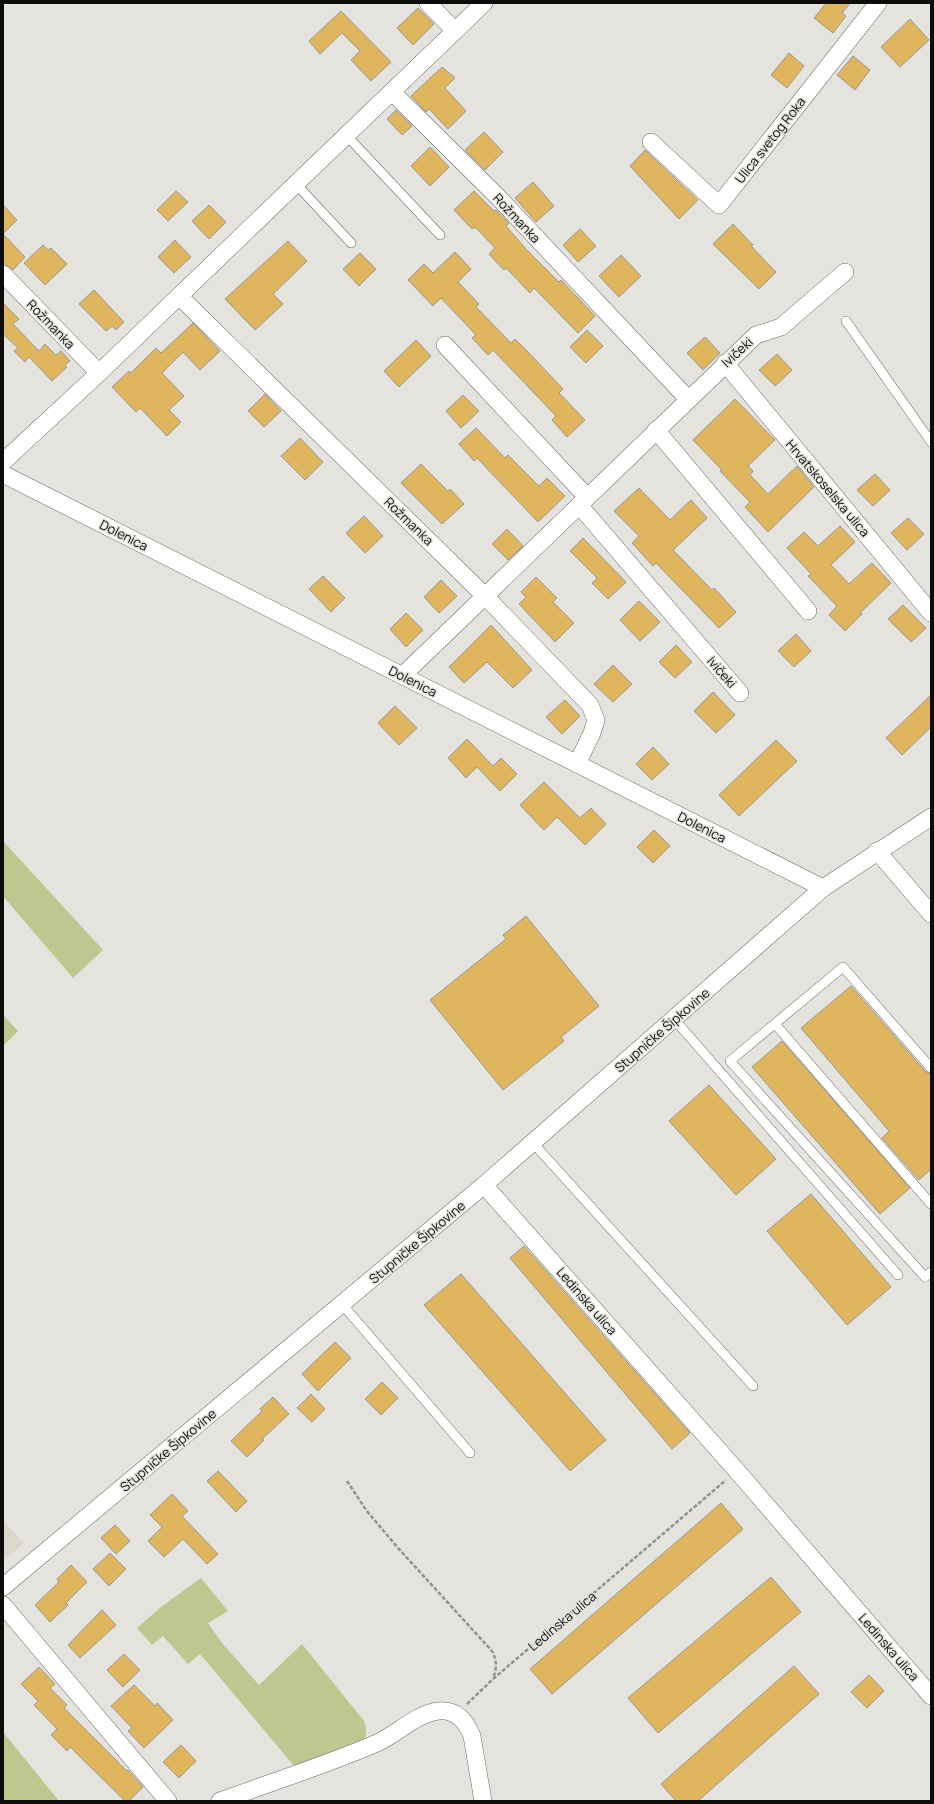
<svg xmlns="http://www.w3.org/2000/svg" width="934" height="1804" font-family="Manrope,sans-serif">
  <rect width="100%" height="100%" fill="#e5e3de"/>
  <path fill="#ddd7cb" d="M3 1521 24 1543 3 1561Z"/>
  <g fill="#bcc88f">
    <path d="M3 841 103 950 73 978 3 896Z"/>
    <path d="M3 1015 18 1031 3 1046Z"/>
    <path d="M201 1578 228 1611 208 1623 222 1643 259 1685 302 1644 364 1721C367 1728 367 1736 363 1743L295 1767 200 1654 188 1664 163 1636 152 1645 137 1628 161 1607Z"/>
    <path d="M3 1732 59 1801H3Z"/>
  </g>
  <g fill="#dfb65e" stroke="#9a9893">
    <path d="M826 3H850L842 13 846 16 833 33 814 18Z"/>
    <path d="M418 8 434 24 413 45 397 28Z"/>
    <path d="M341 11 391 62 371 81 351 60 360 51 342 33 320 54 309 41Z"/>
    <path d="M910 19 929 40 900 67 881 47Z"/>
    <path d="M789 53 804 66 787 88 771 75Z"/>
    <path d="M853 56 870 70 855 90 837 75Z"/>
    <path d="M442 67 455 78 445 88 466 111 448 129 429 109 426 112 411 96Z"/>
    <path d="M396 110 412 126 402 135 387 119Z"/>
    <path d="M484 132 503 152 485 170 465 150Z"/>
    <path d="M430 147 449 167 430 186 411 166Z"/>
    <path d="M645 150 698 200 679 219 630 166Z"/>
    <path d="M533 182 554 206 536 222 515 198Z"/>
    <path d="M176 191 188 202 168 221 157 210Z"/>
    <path d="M474 191 494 211 496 210 509 223 506 226 526 249 559 282 561 280 595 316 578 333 534 288 530 293 506 268 504 270 489 254 495 248 475 227 472 229 454 210Z"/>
    <path d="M3 205 17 220 3 234Z"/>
    <path d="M209 205 226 222 209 239 192 221Z"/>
    <path d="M733 224 753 245 751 246 776 272 759 289 713 244Z"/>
    <path d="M580 229 596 246 578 262 563 245Z"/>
    <path d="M3 234 25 257 13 270 3 263Z"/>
    <path d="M175 240 191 257 174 273 158 257Z"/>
    <path d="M288 241 307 261 273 294 283 304 255 330 225 299Z"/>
    <path d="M43 245 48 250 51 248 67 264 45 285 24 263Z"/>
    <path d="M455 252 471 269 458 282 479 304 476 307 511 343 515 339 531 355 563 389 559 393 585 420 567 437 552 420 556 416 493 350 488 355 472 338 476 335 441 298 433 306 408 280 424 264 433 273Z"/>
    <path d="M360 253 376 269 359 286 343 269Z"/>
    <path d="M621 255 641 276 619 297 599 276Z"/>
    <path d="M94 290 124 322 116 330 112 326 106 331 79 304Z"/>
    <path d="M3 303 19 319 13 324 39 351 45 344 56 355 61 351 70 361 65 365 67 367 52 381 29 357 25 362 14 351 18 348 3 334Z"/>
    <path d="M193 323 220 351 200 370 183 352 162 373 184 396 169 410 181 422 167 436 140 408 136 412 112 387 129 371 131 373 156 348 161 353Z"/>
    <path d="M587 330 603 346 586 363 570 347Z"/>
    <path d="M705 337 720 353 703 370 687 353Z"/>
    <path d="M416 340 431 356 399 387 384 371Z"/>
    <path d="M777 354 792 370 775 386 759 370Z"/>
    <path d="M265 394 281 411 264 427 248 411Z"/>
    <path d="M463 395 479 411 461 428 446 411Z"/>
    <path d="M735 399 775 440 748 466 753 471 750 475 768 494 797 466 814 487 768 532 745 507 750 502 720 471 722 470 693 440Z"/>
    <path d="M476 428 505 458 508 455 539 486 547 478 565 496 538 522 477 458 474 461 459 444Z"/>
    <path d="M300 438 323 462 305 480 281 456Z"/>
    <path d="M421 464 448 491 450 489 464 504 442 524 401 483Z"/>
    <path d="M875 474 890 490 873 506 857 490Z"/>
    <path d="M639 488 670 520 691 500 707 518 673 550 712 590 714 588 736 612 719 628 656 563 653 566 632 543 639 536 614 511Z"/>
    <path d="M364 516 383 536 365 553 346 533Z"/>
    <path d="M908 518 924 534 907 550 891 533Z"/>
    <path d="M840 526 855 542 831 565 849 584 872 563 891 583 860 613 862 614 845 631 829 615 837 606 808 576 811 574 787 548 804 532 818 546Z"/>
    <path d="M507 529 523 546 508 560 492 544Z"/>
    <path d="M583 538 626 582 608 599 592 583 597 578 570 551Z"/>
    <path d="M323 576 345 598 331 612 309 589Z"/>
    <path d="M536 577 557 598 553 602 574 623 555 642 519 604 526 597 521 592Z"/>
    <path d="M441 580 457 596 439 613 424 597Z"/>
    <path d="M639 601 660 622 640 641 620 620Z"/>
    <path d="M903 605 926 628 911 642 888 619Z"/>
    <path d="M406 613 423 630 406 647 390 629Z"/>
    <path d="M491 625 532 670 513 688 487 662 464 683 449 667Z"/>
    <path d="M796 634 811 651 794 667 778 651Z"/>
    <path d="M676 645 692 662 675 678 659 662Z"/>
    <path d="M613 665 632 684 613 702 594 684Z"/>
    <path d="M713 692 735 715 716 733 694 711Z"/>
    <path d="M931 695V727L902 755 886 738Z"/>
    <path d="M565 700 580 716 562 734 546 717Z"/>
    <path d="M395 706 417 728 399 745 378 723Z"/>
    <path d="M467 739 493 766 501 758 517 774 500 791 477 767 466 778 448 758Z"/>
    <path d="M776 740 797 761 739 816 719 795Z"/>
    <path d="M653 747 669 764 652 780 636 764Z"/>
    <path d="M544 782 580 818 591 808 606 824 585 845 557 817 544 830 520 805Z"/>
    <path d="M654 830 670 846 653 863 637 847Z"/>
    <path d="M526 916 599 1006 561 1037 564 1041 503 1090 430 1000 506 939 503 935Z"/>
    <path d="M851 986 926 1072 931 1074V1169L919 1180 882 1138 889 1131 801 1028Z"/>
    <path d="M782 1041 910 1188 880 1214 752 1067Z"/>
    <path d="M709 1085 776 1159 736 1195 669 1121Z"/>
    <path d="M811 1194 891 1287 847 1325 767 1231Z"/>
    <path d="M524 1246 690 1433 672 1449 510 1258Z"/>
    <path d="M461 1274 606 1440 570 1471 424 1305Z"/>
    <path d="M335 1342 351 1358 318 1391 302 1374Z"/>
    <path d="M382 1382 398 1398 381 1415 365 1399Z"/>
    <path d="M311 1394 325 1409 312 1422 297 1408Z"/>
    <path d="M273 1397 289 1414 262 1439 264 1440 247 1457 231 1441 262 1411 260 1409Z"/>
    <path d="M218 1471 247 1501 236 1512 207 1481Z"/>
    <path d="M172 1494 188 1511 182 1516 218 1554 207 1564 183 1539 164 1557 148 1541 162 1527 150 1515Z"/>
    <path d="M721 1503 743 1529 552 1694 530 1669Z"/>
    <path d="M115 1525 130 1541 116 1554 101 1538Z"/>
    <path d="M110 1553 126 1569 109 1586 93 1569Z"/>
    <path d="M71 1565 87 1582 66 1603 68 1605 50 1622 35 1605 59 1582 57 1579Z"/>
    <path d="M771 1577 801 1612 658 1733 628 1698Z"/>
    <path d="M102 1610 116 1625 80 1658 68 1645Z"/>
    <path d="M124 1654 140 1670 123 1687 107 1670Z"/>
    <path d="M794 1666 819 1694 698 1801H676L661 1784Z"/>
    <path d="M39 1667 55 1684 50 1688 67 1705 64 1708 127 1771 128 1770 143 1787 129 1801H125L70 1747 67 1751 51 1735 57 1729 34 1705 38 1701 21 1684Z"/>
    <path d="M869 1675 884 1691 867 1708 851 1692Z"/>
    <path d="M134 1685 155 1706 157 1703 173 1720 144 1748 128 1731 132 1728 111 1706Z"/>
    <path d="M181 1745 196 1761 179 1778 163 1762Z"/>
  </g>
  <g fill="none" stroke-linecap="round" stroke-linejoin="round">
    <defs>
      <g id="lane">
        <path d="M347 136 440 235"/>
        <path d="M296 184 351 243"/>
        <path d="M846 321 931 442"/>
        <path d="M674 1019 898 1275"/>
        <path d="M775 1024 931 1204"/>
        <path d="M931 1068 843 967 730 1061 925 1277 931 1272"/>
        <path d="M533 1143 753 1386"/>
        <path d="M342 1304 470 1453"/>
      </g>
      <g id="street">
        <path d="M428 3 455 31"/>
        <path d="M392 92 499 198 688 399"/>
        <path d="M651 142 719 205 878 3"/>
        <path d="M3 274 99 373"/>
        <path d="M179 296 485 596 590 705 596 720 592 733 577 764"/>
        <path d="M445 345 587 497"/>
        <path d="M725 363 931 613"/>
        <path d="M656 430 808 611"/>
        <path d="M3 462 99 373 484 3"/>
        <path d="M3 474 823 888"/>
        <path d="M579 505 740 693"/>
        <path d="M403 675 756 335 781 327 845 272"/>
        <path d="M877 851 931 914"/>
        <path d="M484 1185 737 1471 931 1696"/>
        <path d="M3 1587 484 1185 823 888 931 817"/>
        <path d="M3 1605 168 1801"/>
        <path d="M220 1801C272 1782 326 1765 377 1743 397 1734 416 1714 438 1711 456 1709 466 1721 472 1736L483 1801"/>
      </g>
    </defs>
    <use href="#lane" stroke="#6c6a65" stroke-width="10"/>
    <use href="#street" stroke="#6c6a65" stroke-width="18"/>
    <g stroke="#92918d" stroke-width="2.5" stroke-dasharray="4 2" stroke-linecap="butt">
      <path d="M347 1481 366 1510 398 1548 492 1651C497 1660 497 1669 493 1678"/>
      <path d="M467 1704 493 1679 726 1480"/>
    </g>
    <use href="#lane" stroke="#fff" stroke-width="9"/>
    <use href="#street" stroke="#fff" stroke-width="17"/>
  </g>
  <g text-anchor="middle" stroke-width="3" stroke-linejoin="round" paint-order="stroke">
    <g font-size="13" fill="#0d0c0a" stroke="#e5e3de">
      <text transform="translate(770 140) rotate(-52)" y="5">Ulica svetog Roka</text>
      <text transform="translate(517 218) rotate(47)" y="5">Rožmanka</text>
      <text transform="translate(51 324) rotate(46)" y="5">Rožmanka</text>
      <text transform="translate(737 352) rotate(-43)" y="5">Ivičeki</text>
      <text transform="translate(828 488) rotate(50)" y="5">Hrvatskoselska ulica</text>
      <text transform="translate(409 521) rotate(44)" y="5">Rožmanka</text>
      <text transform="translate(124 535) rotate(27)" y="5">Dolenica</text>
      <text transform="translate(722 672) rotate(49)" y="5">Ivičeki</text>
      <text transform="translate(413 681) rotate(27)" y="5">Dolenica</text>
      <text transform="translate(702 827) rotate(27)" y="5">Dolenica</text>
      <text transform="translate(662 1030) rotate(-41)" y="5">Stupničke Šipkovine</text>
      <text transform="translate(417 1242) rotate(-40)" y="5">Stupničke Šipkovine</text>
      <text transform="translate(587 1301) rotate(49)" y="5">Ledinska ulica</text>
      <text transform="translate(168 1450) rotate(-40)" y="5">Stupničke Šipkovine</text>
      <text transform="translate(562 1621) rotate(-40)" y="5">Ledinska ulica</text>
      <text transform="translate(889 1647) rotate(49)" y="5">Ledinska ulica</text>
    </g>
  </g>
  <rect width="934" height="1804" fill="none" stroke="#0d0c0a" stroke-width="8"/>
</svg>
